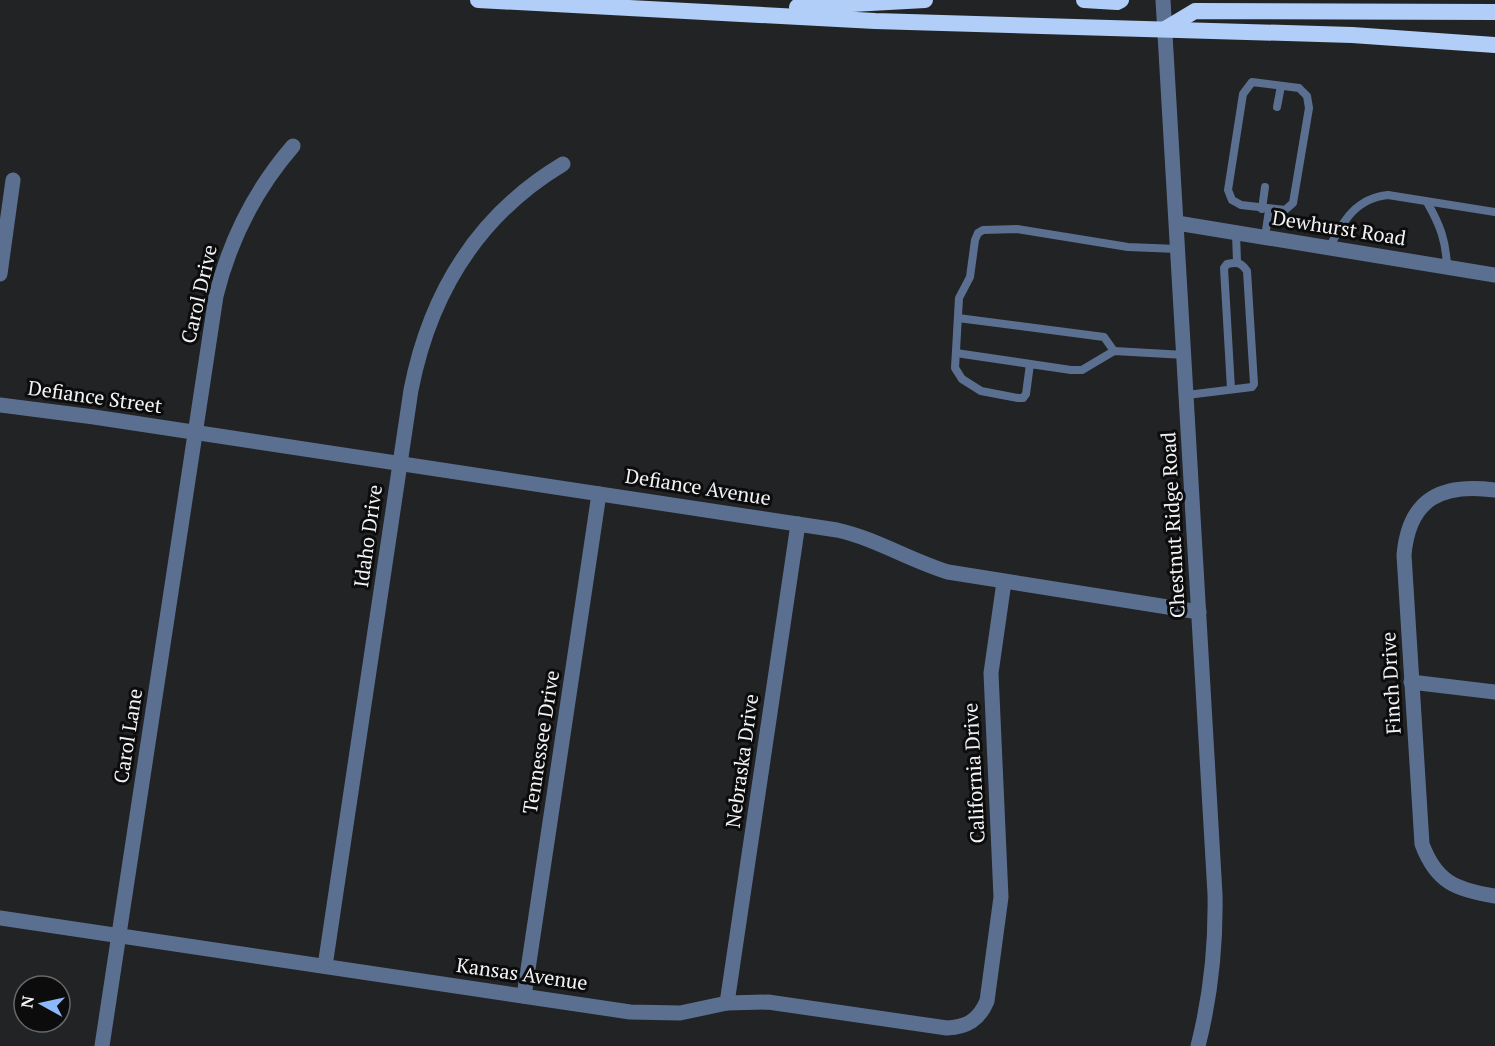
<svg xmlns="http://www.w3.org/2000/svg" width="1495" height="1046" font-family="'PT Serif',serif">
  <rect width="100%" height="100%" fill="#222325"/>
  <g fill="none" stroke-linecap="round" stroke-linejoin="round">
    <g stroke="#5b7090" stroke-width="8">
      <path d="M1252 82 1299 88 1307 96 1309 108 1293 203 1285 210 1241 205 1232 200 1228 190 1243 94Z"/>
      <path d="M1277 107 1281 86"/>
      <path d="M1427 202C1440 225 1446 240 1447 267"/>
      <path d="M1262 209 1265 187"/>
      <path d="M1236 233 1237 262"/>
      <path d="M1265 237 1269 210"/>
      <path d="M1329 248C1343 221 1356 198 1388 195L1495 212"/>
      <path d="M958 318 1104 337 1114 351"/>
      <path d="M956 353 1071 370H1082L1114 351 1185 355"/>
      <path d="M1030 364 1026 394 1023 398H1018L981 391 962 379 955 368 959 298 970 277 975 240 978 233 983 230 1017 229 1128 247 1178 249"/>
      <path d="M1187 395 1252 387 1254 384 1247 271C1241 262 1237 262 1227 264L1224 268 1231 389"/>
    </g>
    <g stroke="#5b7090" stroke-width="15">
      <path d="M1177 223 1495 275"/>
      <path d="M0 274 13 180"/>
      <path d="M0 405 94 417 837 530C877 539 909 560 948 572L1199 612"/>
      <path d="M1495 490C1442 483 1409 498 1404 555L1422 844C1436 882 1456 890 1495 896"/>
      <path d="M1411 682 1495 692"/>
      <path d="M0 918 630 1012 680 1013 727 1003 768 1002 947 1028C967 1027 979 1020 987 1001L1001 897 991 673 1004 582"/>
      <path d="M325 966 411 390C430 293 478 215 563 164"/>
      <path d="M524 996 599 494"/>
      <path d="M727 1003 798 524"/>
      <path d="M102 1046 216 296C230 239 254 191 293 146"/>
    </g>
    <path stroke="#5b7090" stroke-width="15" d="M1163 0 1215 894C1216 946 1211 995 1198 1046"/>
    <g stroke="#b1cef8" stroke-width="16">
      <path d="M478 0 875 21 1352 35 1495 45"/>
      <path d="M1084 0 1117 2 1121 0"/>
      <path d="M797 7 925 0"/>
      <path d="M1165 29 1195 11 1495 12"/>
    </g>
  </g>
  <g text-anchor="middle" stroke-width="6" stroke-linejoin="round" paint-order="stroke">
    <g font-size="20" fill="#f2f3f5" stroke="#0c0c0d">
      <text transform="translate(1339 228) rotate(9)" y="7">Dewhurst Road</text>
      <text transform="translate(199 294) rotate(-77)" y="7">Carol Drive</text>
      <text transform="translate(95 397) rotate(8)" y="7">Defiance Street</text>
      <text transform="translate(698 487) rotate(9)" y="7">Defiance Avenue</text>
      <text transform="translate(1173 525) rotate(-93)" y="7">Chestnut Ridge Road</text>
      <text transform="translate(368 536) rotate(-82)" y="7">Idaho Drive</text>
      <text transform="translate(1391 683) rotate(-93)" y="7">Finch Drive</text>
      <text transform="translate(128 736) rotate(-81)" y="7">Carol Lane</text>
      <text transform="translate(541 742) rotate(-81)" y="7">Tennessee Drive</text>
      <text transform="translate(742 761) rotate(-82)" y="7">Nebraska Drive</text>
      <text transform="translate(974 773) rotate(-93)" y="7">California Drive</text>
      <text transform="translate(522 974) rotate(8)" y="7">Kansas Avenue</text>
    </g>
  </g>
  <g transform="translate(42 1004) rotate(278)"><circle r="28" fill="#0c0c0d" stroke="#68686a" stroke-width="1.5"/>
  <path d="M0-4.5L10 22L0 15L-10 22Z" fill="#8bb9fc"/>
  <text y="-9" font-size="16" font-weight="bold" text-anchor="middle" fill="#f2f3f5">N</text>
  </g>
</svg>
